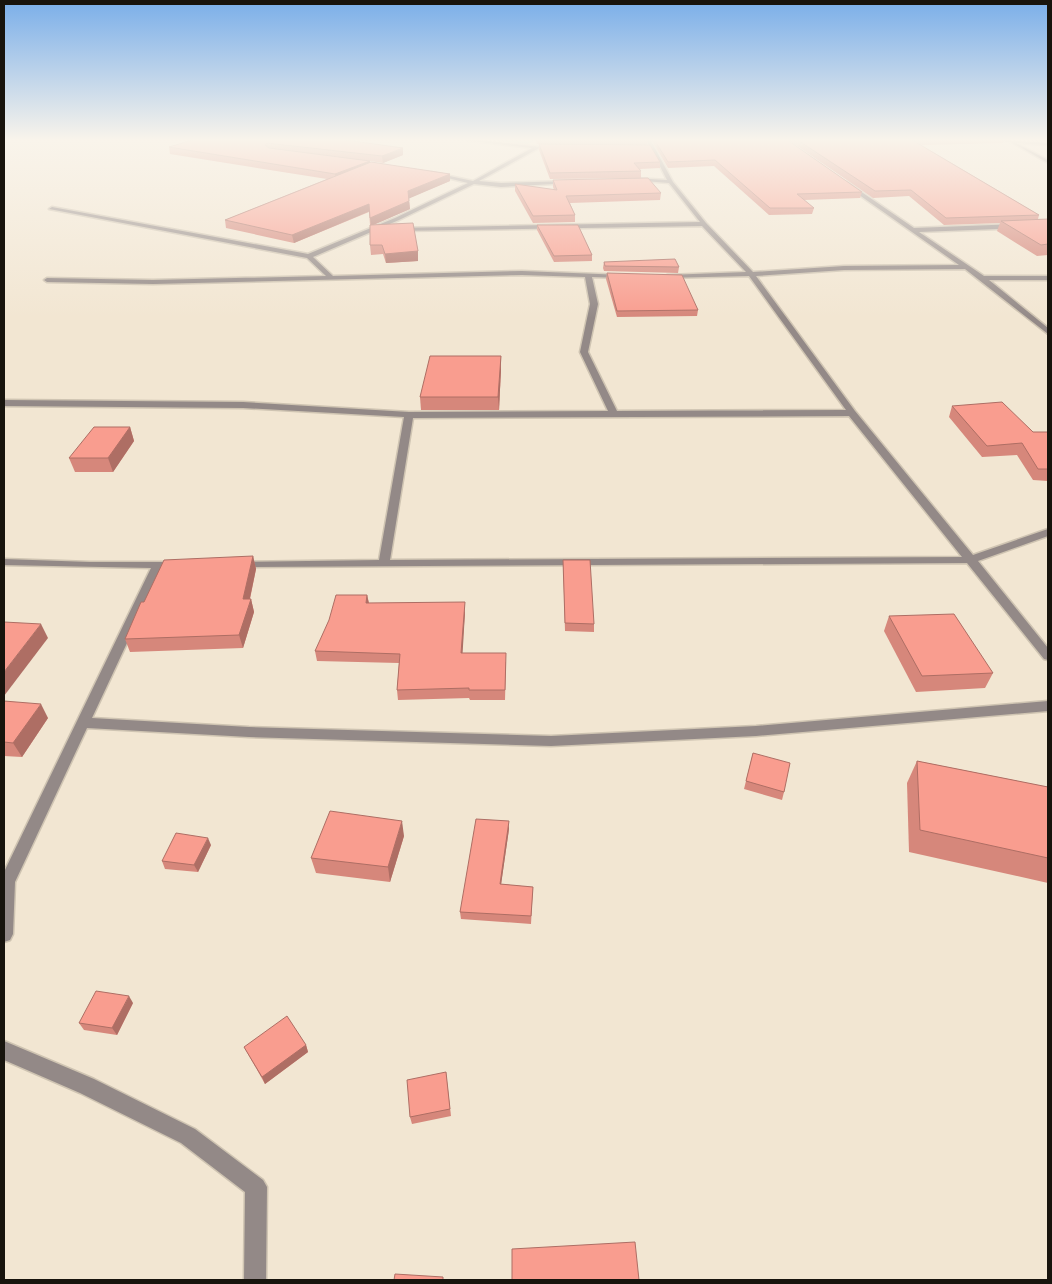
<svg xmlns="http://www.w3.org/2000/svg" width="1052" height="1284" font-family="Poppins,sans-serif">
  <rect width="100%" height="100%" fill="#f2e6d2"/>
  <path fill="#9ee4c2" d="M471 139H538L526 145Z"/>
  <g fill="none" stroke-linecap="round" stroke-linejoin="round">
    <defs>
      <g id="minor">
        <path d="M456 139H469L541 147 479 181 501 183 569 181 572 183 501 187 474 184 399 220 313 257 333 276 522 271 624 275 625 276 622 278 592 277 598 304 588 352 617 411 846 410 749 276 665 278V276L667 275 746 272 702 226 397 231 395 228 700 222 669 183 631 180 634 178 667 180 646 139H650L673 182 706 223 753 272 844 266 959 265 845 185 847 182 914 228 1048 223V227L919 232 984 276H1048V280H989L1048 328V334L965 269 844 270 756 276 855 411 973 555 1048 529V536L978 561 1048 648V660L1044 659 967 563 239 567 233 564 235 562 379 560 404 417 243 408 4 406V400L243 402 409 412 608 411 580 352 590 304 585 277 522 275 153 284 47 282 44 280 47 278 153 280 326 276 307 258 49 209 52 207 308 254 395 218 468 183 431 174V172L473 181 532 148ZM849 416 962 557 390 560 413 418Z"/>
        <path d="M984 139 1048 143V145L1016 143 1048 160V163L1011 142Z"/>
        <path d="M4 559 90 562H179L185 565 179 568H162L92 718 249 727 551 736 756 726 1048 701V711L756 736 551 746 249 737 87 728 15 882 13 934 10 940 4 942V872L151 568 4 565Z"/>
        <path d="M4 1041 94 1079 195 1129 263 1180 267 1187 266 1280H244L245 1192 181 1143 80 1093 4 1060Z"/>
      </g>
    </defs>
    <use href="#minor" stroke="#cfc4b2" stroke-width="3"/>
    <use href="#minor" fill="#938987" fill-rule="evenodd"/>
  </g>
  <g fill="#d6877b">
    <path d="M338 139 403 155 383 163 370 161V162L450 174V181L409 198 410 209 373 225 418 251V261L386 263 383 254 371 255 370 245V225L369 212 294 243 226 228 225 220 327 179 170 154 169 147Z"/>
    <path d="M535 139H647V145L660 162V168L640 169 641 171V178L550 179 539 150V144H537Z"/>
    <path d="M651 139H786L862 192 860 198 804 200 814 208 812 214 769 215 714 166 668 168Z"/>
    <path d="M787 139H1004L1003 143 921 145 1039 215 1038 219H1048V255L1037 256 997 231 1000 223 944 225 909 196 873 198Z"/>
    <path d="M1009 139H1048V141Z"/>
    <path d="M553 180 661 193 660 200 570 203 575 215V222L533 223 515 191V184L554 190 553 187Z"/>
    <path d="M537 225 592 255V261L554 262 537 230Z"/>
    <path d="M604 262 679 267 678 273 604 271 603 268Z"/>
    <path d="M607 273 698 310 697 316 617 317 606 279Z"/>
    <path d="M501 356V369L499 410H421L420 397Z"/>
    <path d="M952 406 1033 432H1048V481L1033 480 1017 455 982 457 949 417Z"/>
    <path d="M130 427 134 441 113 472H75L69 458Z"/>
    <path d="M253 556 256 569 250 599H251L254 612 243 648 130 652 125 639 144 602Z"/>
    <path d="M563 560 594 624V632L565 631Z"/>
    <path d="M367 595 369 603 465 612 462 653 506 662 505 700H470L469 698 398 700 397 690 399 663 317 661 315 651Z"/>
    <path d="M889 616 993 673 985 688 916 692 884 631Z"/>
    <path d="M4 701 48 718 22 757 4 756Z"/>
    <path d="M753 753 784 792 782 800 744 789Z"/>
    <path d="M917 761 1048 787V883L909 852 907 783Z"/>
    <path d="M509 829 501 884 533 887 531 924 461 919 460 912Z"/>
    <path d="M404 836 390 882 316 873 311 858Z"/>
    <path d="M211 845 198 872 165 869 162 861Z"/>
    <path d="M133 1003 117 1035 84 1030 79 1023Z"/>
    <path d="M306 1045 308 1052 265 1084 244 1047Z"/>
    <path d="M446 1072 451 1116 412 1124 410 1117Z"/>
  </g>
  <g fill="#ae6e64">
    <path d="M403 148V155L383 163 382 156Z"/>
    <path d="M370 161 371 167 336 181 335 174Z"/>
    <path d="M450 174V181L408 199V191Z"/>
    <path d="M409 201 410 209 371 226 370 218Z"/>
    <path d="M369 204 370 211 294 243 292 235Z"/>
    <path d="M418 251V261L386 263 385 254Z"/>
    <path d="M501 356V369L499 410 498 397Z"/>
    <path d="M130 427 134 441 113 472 108 458Z"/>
    <path d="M253 556 256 569 247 612 251 599 254 612 243 648 239 635 243 599Z"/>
    <path d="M367 595 369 604 366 603Z"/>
    <path d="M465 602V612L462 663 461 653Z"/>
    <path d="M41 624 48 638 4 696V672Z"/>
    <path d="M41 704 48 718 22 757 13 743Z"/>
    <path d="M402 821 404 836 390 882 388 867Z"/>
    <path d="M509 821V829L500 892V884Z"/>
    <path d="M208 838 211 845 198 872 194 865Z"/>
    <path d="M129 996 133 1003 117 1035 112 1028Z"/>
    <path d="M306 1045 308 1052 265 1084 262 1077Z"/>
  </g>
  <g fill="#f99d8f" stroke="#ae6e64">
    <path d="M196 139H338L403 148 382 156 267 143 265 145 269 148 370 161 335 174 169 147Z"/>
    <path d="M543 139H647V140Z"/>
    <path d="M654 139H786L862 192 797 194 814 208H770L715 160 668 162Z"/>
    <path d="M796 139H964L912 140 1039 215 946 218 911 190 875 191Z"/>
    <path d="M539 144 650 145 660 162 634 163 641 171 550 173Z"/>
    <path d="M371 162 450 174 408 191 409 201 370 218 369 204 292 235 225 220Z"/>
    <path d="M648 178 661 193 566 196 575 215 533 216 515 184 557 190 553 180Z"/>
    <path d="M1048 219V244L1041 245 1001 221Z"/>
    <path d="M413 223 418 251 385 254 382 245H370V225Z"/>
    <path d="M537 225H578L592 255 554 256Z"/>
    <path d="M675 259 679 267 605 266 604 262Z"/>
    <path d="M607 273 682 275 698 310 617 311Z"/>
    <path d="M430 356H501L498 397H420Z"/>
    <path d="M1002 402 1033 432H1048V469H1038L1022 443 987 446 952 406Z"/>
    <path d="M94 427H130L108 458H69Z"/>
    <path d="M253 556 243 599H251L239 635 125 639 141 602H144L164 560Z"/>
    <path d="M563 560H590L594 624 565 623Z"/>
    <path d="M336 595H367L366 603 465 602 461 653H506L505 690H469V688L397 690 400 654 315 651 329 620Z"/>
    <path d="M954 614 993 673 922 676 889 616Z"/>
    <path d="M4 622 41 624 4 672Z"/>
    <path d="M4 701 41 704 13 743 4 742Z"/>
    <path d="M753 753 790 763 784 792 746 781Z"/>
    <path d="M917 761 1048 787V858L920 830Z"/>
    <path d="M330 811 402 821 388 867 311 858Z"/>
    <path d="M476 819 509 821 500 884 533 887 531 916 460 912Z"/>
    <path d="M176 833 208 838 194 865 162 861Z"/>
    <path d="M96 991 129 996 112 1028 79 1023Z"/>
    <path d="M287 1016 306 1045 262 1077 244 1047Z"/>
    <path d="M446 1072 450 1109 410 1117 407 1080Z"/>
    <path d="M635 1242 639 1280H512V1249Z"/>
    <path d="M395 1274 443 1277V1280H394Z"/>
  </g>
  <linearGradient id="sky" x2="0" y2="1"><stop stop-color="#7aaee9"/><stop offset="0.44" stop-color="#f9f4eb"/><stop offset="1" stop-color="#f9f4eb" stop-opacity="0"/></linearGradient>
  <rect width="1052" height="318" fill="url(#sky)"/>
  <rect width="1052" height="1284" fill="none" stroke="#18140d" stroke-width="10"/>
</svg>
